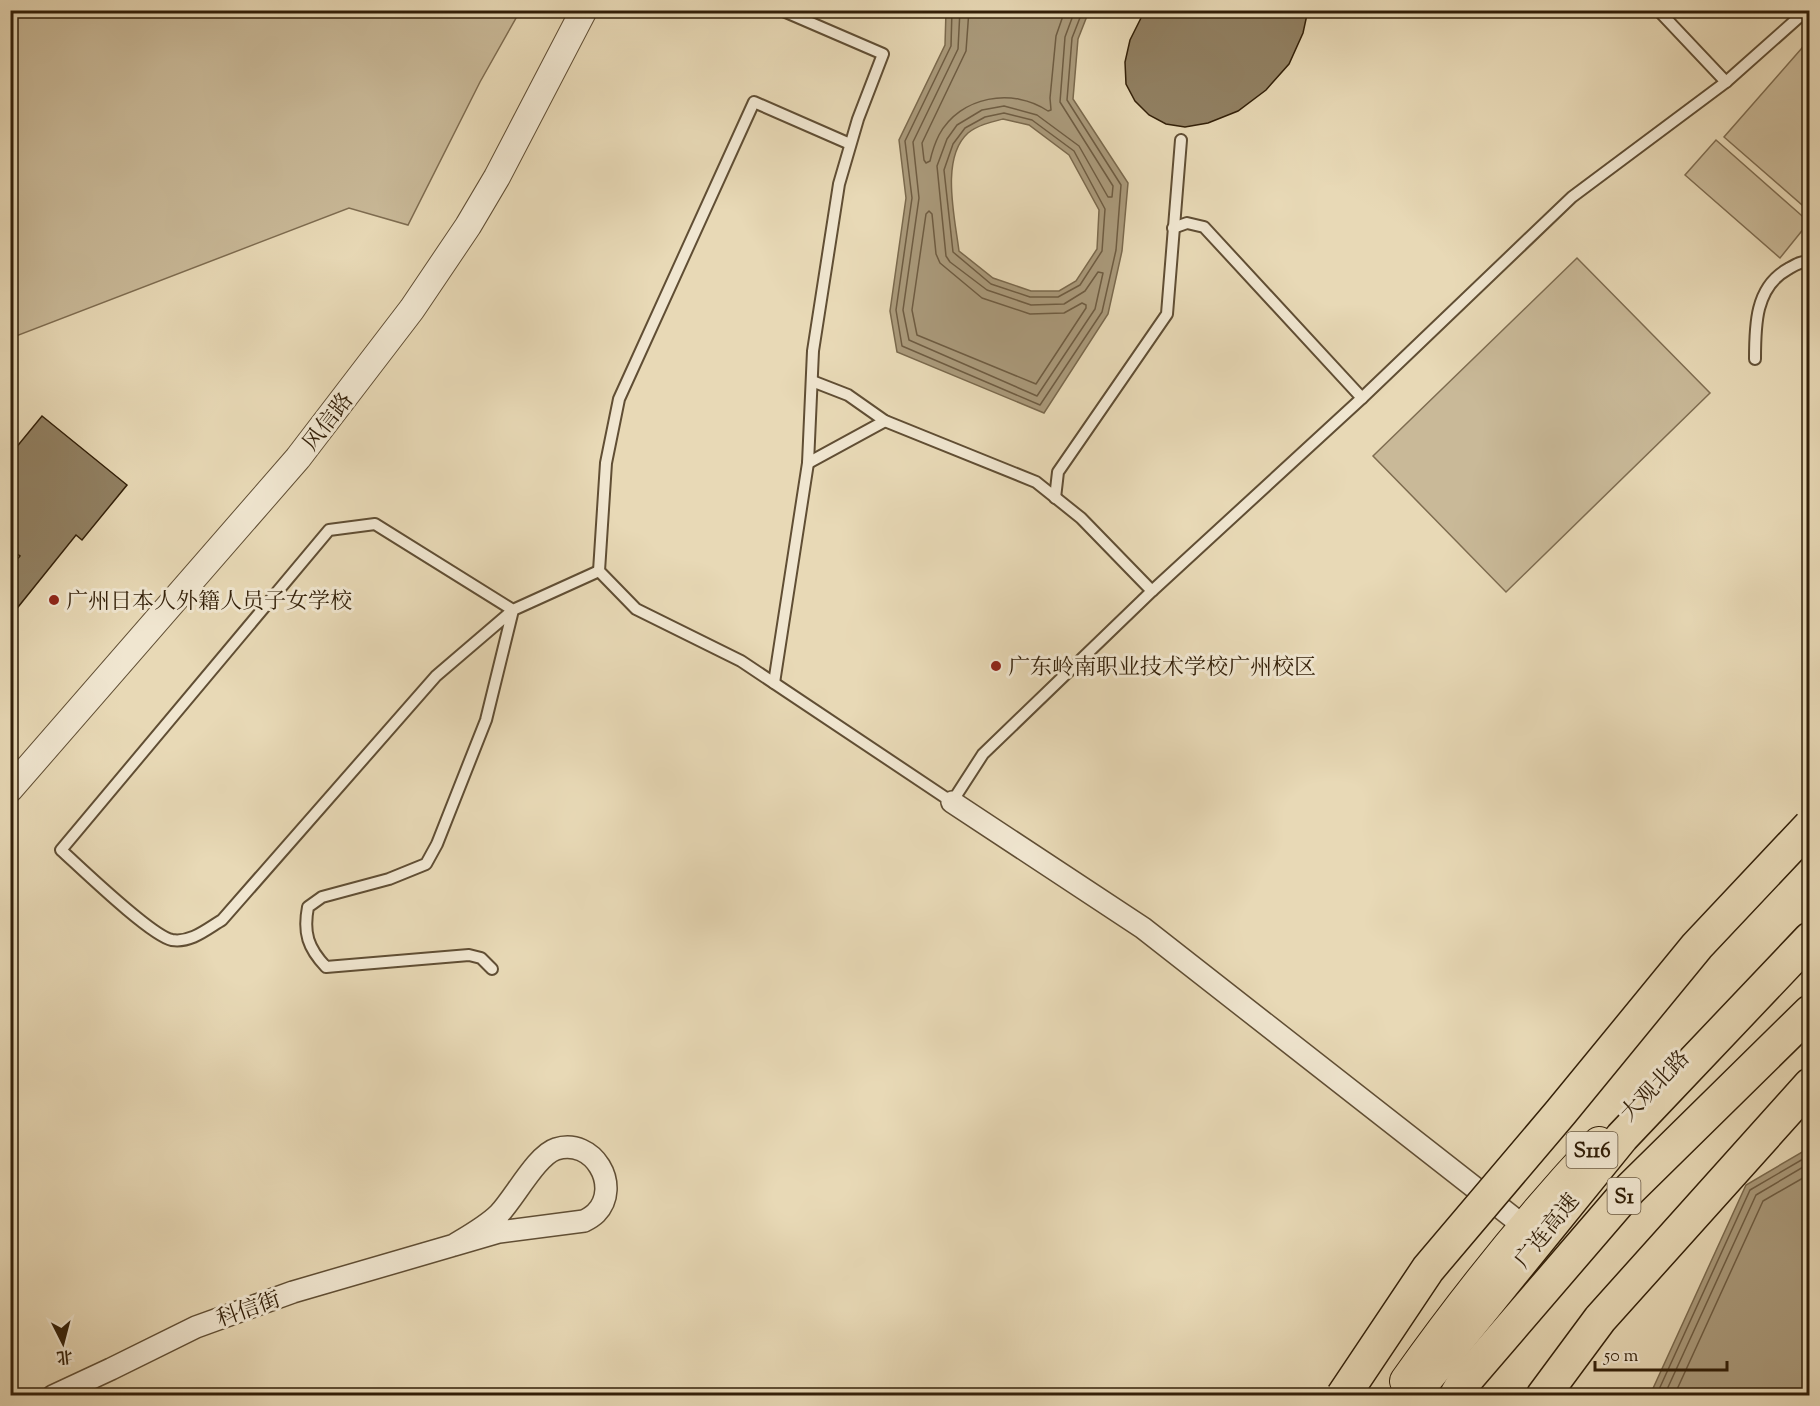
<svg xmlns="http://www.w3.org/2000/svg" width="1820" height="1406" font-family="'Sorts Mill Goudy','Noto Serif SC',serif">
  <rect width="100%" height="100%" fill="#e8d9b6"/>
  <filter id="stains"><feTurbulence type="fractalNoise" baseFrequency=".00333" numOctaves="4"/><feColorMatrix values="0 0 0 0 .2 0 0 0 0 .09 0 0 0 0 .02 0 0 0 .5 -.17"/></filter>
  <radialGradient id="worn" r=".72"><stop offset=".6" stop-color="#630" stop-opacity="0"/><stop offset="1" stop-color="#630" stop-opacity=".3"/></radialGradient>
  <g fill="#c9b998" stroke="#7e6c50" stroke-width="1.5">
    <path d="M11 10H520V11L480 82 408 225 349 208 11 338Z"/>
    <path d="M1809 40V211L1724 137Z"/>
    <path d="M1716 140 1809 222 1780 258 1685 175Z"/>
    <path d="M1577 258 1710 393 1506 592 1373 456Z"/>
  </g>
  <g fill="#aa9a7b" stroke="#7a694d" stroke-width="1.5" fill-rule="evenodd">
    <path d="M946 11H1089L1078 39 1073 99 1128 183 1122 251 1108 314 1044 413 897 352 890 311 906 198 899 140 945 45ZM1003 119 1029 125 1069 155 1099 210 1097 249 1076 281 1059 291H1031L993 278 959 251C955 218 940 158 968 133 978 125 991 122 1003 119Z"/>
    <path d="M1809 1148V1395H1650L1746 1185Z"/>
  </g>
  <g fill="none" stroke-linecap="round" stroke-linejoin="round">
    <g stroke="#6e5c42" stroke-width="1.5">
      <path d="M952 10 951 46 905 141 912 198 896 310 902 346 1040 405 1102 312 1116 250 1121 185 1067 100 1072 38 1083 10"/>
      <path d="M960 10 958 49 913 142 919 198 903 310 909 340 1037 396 1095 309 1103 273 1098 272 1085 291 1064 304 1031 305 987 290 950 262 946 256 937 166 947 139 957 125 982 110 1004 106 1037 115 1079 146 1108 197H1112L1113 186 1060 102 1065 37 1075 10"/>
      <path d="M969 10 966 51 922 143 924 160 926 163 930 161C932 152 935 143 939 135 960 96 1013 87 1048 111L1051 110 1050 98 1056 36 1065 10"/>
      <path d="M1004 113 1032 120 1074 151 1105 209 1102 251 1080 285 1058 297H1030L991 284 953 252 944 170 953 144 965 128 985 117Z"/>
      <path d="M929 211 932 214 936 254 940 263 982 298 1030 314 1064 313 1082 303 1086 305V308L1036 384 917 335 912 310 926 214Z"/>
      <path d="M1656 1396 1750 1190 1810 1155"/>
      <path d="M1664 1396 1756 1195 1810 1163"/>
      <path d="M1674 1396 1763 1201 1810 1174"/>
    </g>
  </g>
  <g fill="#918062" stroke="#321f08" stroke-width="1.5">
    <path d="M1145 10H1308L1303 33 1289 64 1266 90 1238 111 1208 123 1185 127 1166 124 1149 115 1135 101 1126 84 1125 62 1130 40Z"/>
    <path d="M42 416 127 485 82 540 76 535 10 617V568L20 556 10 549V455Z"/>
  </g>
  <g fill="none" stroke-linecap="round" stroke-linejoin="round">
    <defs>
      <g id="service">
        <path d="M1658 10 1726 82"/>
        <path d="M850 144 754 102 619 399 606 463 599 571 636 609 741 661 952 802 983 754 1152 591 1362 398 1572 197 1726 82 1807 10"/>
        <path d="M1173 228 1187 223 1204 227 1362 398"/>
        <path d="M1755 359C1755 326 1755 287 1788 269 1795 265 1801 261 1810 261"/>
        <path d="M812 381 848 395 885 421 1036 482 1081 518 1152 591"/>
        <path d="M808 463 885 421"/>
        <path d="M1055 498 1058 472 1167 314 1181 140"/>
        <path d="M774 683 808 463 813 351 839 184 858 119 883 54 781 10"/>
        <path d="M492 969 481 958 469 955 326 967C308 948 303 933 308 907L322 897 389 879 426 864 437 844 486 720 513 610 375 524 329 530 61 850C81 868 151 936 172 940 191 943 207 929 222 920L436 676 513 610 599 571"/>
      </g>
      <g id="minor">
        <path d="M952 802 1143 928 1525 1227"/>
        <path d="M53 1396 111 1369 196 1327 293 1292 499 1232 584 1221C588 1219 593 1216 596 1213 622 1186 593 1137 556 1149 537 1155 515 1197 499 1214 487 1226 469 1236 454 1245"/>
      </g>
      <path id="tertiary" d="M10 789 298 458 412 309 468 226 497 177 584 10"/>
      <path id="primary" d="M1406 1381C1465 1298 1530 1217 1599 1143"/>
      <g id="motorway">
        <path d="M1412 1396 1622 1137 1810 939"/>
        <path d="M1456 1396 1464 1382 1629 1190 1810 1012"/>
        <path d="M1543 1396 1600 1319 1810 1085"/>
      </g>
    </defs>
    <use href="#service" stroke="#604e34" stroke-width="14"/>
    <use href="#minor" stroke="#604e34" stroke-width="24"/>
    <use href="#tertiary" stroke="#604e34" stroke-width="28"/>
    <use href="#primary" stroke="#321f08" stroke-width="34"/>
    <use href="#motorway" stroke="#321f08" stroke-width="36"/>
    <use href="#service" stroke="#f0e6d0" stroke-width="10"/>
    <use href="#minor" stroke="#f0e6d0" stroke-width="21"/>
    <use href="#tertiary" stroke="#f0e6d0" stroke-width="26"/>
    <use href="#primary" stroke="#e8d9b6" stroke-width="32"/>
    <use href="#motorway" stroke="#e8d9b6" stroke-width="33"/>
    <defs>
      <path id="motorway-bridge" d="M1343 1396 1428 1269 1561 1112 1697 946 1810 826"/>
    </defs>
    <use href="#motorway-bridge" stroke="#321f08" stroke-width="36" stroke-linecap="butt"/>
    <use href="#motorway-bridge" stroke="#e8d9b6" stroke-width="33"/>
  </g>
  <g fill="#8f2418" stroke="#f0e6d0" stroke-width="2">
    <circle cx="54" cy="600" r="6"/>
    <circle cx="996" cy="666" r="6"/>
  </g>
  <g text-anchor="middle" stroke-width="6" stroke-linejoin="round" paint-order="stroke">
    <g fill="#f0e6d0" stroke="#6b5b44" stroke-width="1.5">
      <rect x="1566.5" y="1132" width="51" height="36" rx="4.5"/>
      <rect x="1607.5" y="1178" width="33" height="36" rx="4.5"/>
    </g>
    <g font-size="21" font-weight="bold" fill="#321f08">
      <text x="1592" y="1157">S116</text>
      <text x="1624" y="1203">S1</text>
    </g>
    <g font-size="22" fill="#321f08" stroke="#f0e6d0">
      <text transform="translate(327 421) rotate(-52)" y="8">风信路</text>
      <text transform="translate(1654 1085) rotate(-46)" y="8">大观北路</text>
      <text transform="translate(1546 1230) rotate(-51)" y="8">广连高速</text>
      <text transform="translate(248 1308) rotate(-19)" y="8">科信街</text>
    </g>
    <g font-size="22" fill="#321f08" stroke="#f0e6d0" text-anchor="start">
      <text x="66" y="608">广州日本人外籍人员子女学校</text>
      <text x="1008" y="674">广东岭南职业技术学校广州校区</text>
    </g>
  </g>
  <rect width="1820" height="1406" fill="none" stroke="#e8d9b6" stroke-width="36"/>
  <rect x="12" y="12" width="1796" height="1382" fill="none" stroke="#321f08" stroke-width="3"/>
  <rect x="18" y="18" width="1784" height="1370" fill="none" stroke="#321f08" stroke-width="1.5"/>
  <g transform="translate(63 1343) rotate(174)" stroke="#f0e6d0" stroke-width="4.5" paint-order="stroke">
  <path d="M0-4.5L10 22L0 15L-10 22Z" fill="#321f08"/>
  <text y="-9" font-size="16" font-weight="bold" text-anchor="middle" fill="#321f08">北</text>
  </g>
  <path d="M1595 1361v9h132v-9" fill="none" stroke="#321f08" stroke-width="3"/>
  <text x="1604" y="1361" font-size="18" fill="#321f08" stroke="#f0e6d0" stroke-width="4.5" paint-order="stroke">50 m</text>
  <rect width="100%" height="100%" filter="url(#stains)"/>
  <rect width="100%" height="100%" fill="url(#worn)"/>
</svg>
